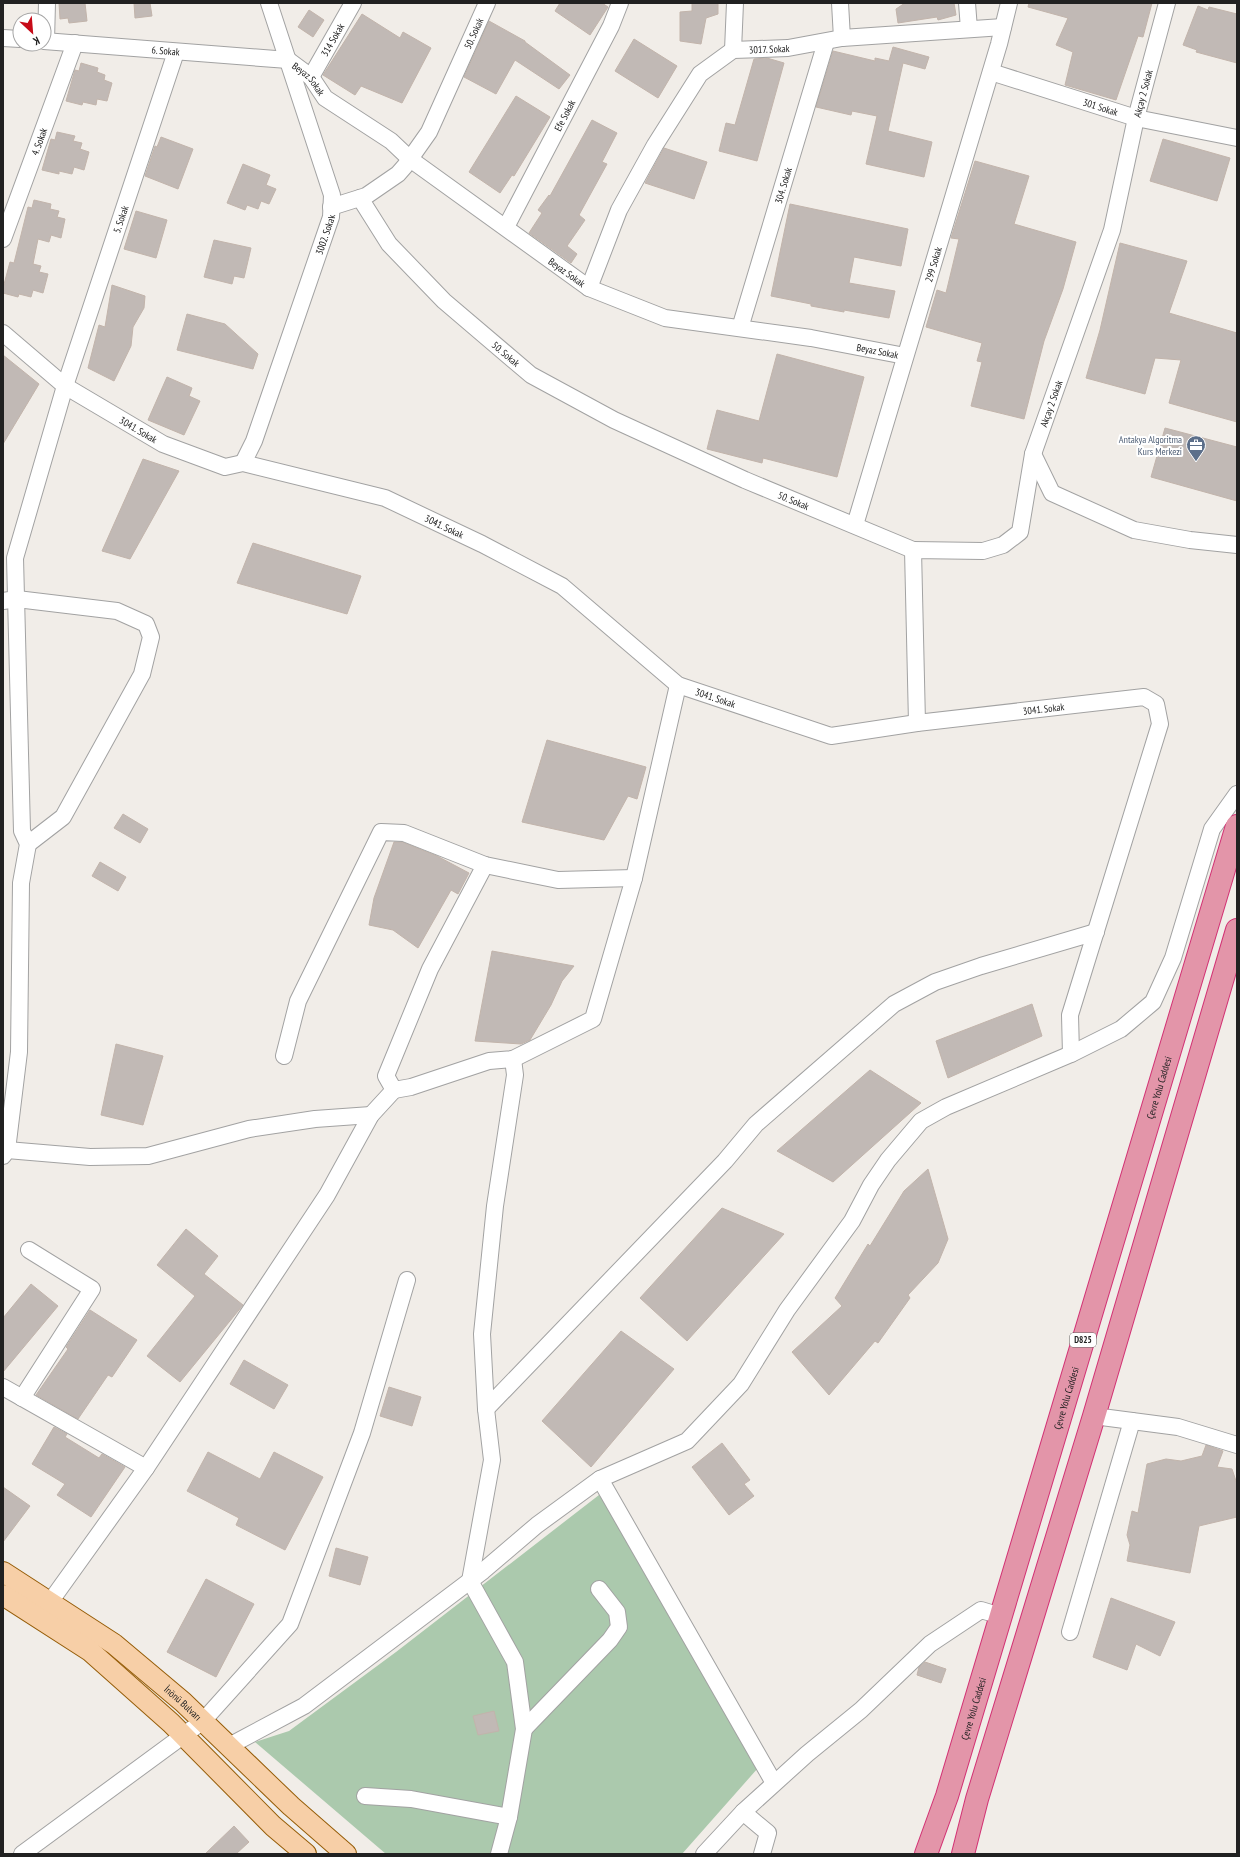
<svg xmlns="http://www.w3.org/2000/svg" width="1240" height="1857" font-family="'PT Sans Narrow',sans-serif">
  <rect width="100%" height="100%" fill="#f1ede8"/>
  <path fill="#abc9ad" d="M599 1495 611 1512 758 1768 682 1854H386L255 1742 289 1731 396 1652Z"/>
  <g fill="#c1b9b5" stroke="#c2b4ab">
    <path d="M59 3H85L87 21 69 23 68 18 60 19Z"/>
    <path d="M134 3H150L152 16 135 18Z"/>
    <path d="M560 3H602L608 7 590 35 555 11Z"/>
    <path d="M692 3H718V14L706 18 701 44 680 41V12L692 11Z"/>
    <path d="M905 3H954L956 15 938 20 937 17 898 23 896 9Z"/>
    <path d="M1029 3H1152L1143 37 1138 36 1116 100 1065 85 1073 52 1056 45 1068 18 1028 7Z"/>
    <path d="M1198 6 1208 10 1209 7 1237 14V63L1196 52 1197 50 1183 45Z"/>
    <path d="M309 10 324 20 313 37 298 27Z"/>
    <path d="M362 14 400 38 403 32 431 48 402 103 361 86 355 95 323 75Z"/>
    <path d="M489 21 525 41V42L570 75 559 89 515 60 496 94 464 77Z"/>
    <path d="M634 39 677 66 658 98 615 71Z"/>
    <path d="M893 47 929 57 925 69 903 63 888 131 932 142 924 177 866 164 877 116 852 111 851 115 816 107 833 51 875 61V58L889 61Z"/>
    <path d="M767 58 784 63 757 161 719 151 726 123 735 125 754 59Z"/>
    <path d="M81 63 98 68 97 72 105 75 104 80 112 83 107 101 97 99 96 105 83 102 82 105 66 101 75 70 79 71Z"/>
    <path d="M516 96 550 117 514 176 512 175 500 193 469 172Z"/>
    <path d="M592 120 617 133 602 162 607 164 579 215 585 220 567 246 577 254 571 263 529 233 542 213 538 210 549 195 550 196Z"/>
    <path d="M57 132 75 136 73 141 82 143 80 149 89 152 84 170 74 167 72 174 59 171V174L42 170 51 139 55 140Z"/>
    <path d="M161 137 193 149 178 189 145 176 155 146 157 147Z"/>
    <path d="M1163 139 1230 158 1217 201 1150 181Z"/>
    <path d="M664 148 707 162 694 199 645 183Z"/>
    <path d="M975 161 1029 176 1014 224 1076 242 1063 289 1044 341 1024 419 971 406 982 362 977 361 982 343 926 327 937 290 946 293 959 239 951 238Z"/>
    <path d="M243 164 270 175 266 185 276 189 269 204 261 201 258 209 247 205 245 210 227 203Z"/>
    <path d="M34 200 51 204 50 209 59 211 57 217 65 219 61 238 51 235 49 242 38 239 33 264 41 266 39 272 48 274 43 293 33 290 31 297 19 294 18 297 3 293V288L10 262 14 263 28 207 32 208Z"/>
    <path d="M790 204 908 229 901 266 854 257 849 283 895 291 889 318 844 310V312L811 306V304L771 296Z"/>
    <path d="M136 211 167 220 156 258 124 249Z"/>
    <path d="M214 240 251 248 244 278 234 276 232 284 204 277Z"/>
    <path d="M1120 243 1187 261 1169 313 1237 333V422L1169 403 1181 360 1155 358 1145 394 1086 378 1100 330Z"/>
    <path d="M112 285 145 296 144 308 133 327 131 346 114 381 88 368 99 325 105 327Z"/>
    <path d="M187 314 225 324 258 354 253 369 177 350Z"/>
    <path d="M777 354 864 377 837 477 763 458 762 463 707 449 717 410 759 421Z"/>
    <path d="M3 355 39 384 3 444Z"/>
    <path d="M167 377 192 388 189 396 200 401 184 435 148 420Z"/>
    <path d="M1165 428 1237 447V501L1151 477Z"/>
    <path d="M143 459 179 471 130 559 102 551Z"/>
    <path d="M253 543 361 576 347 614 237 583Z"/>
    <path d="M547 740 646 767 637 799 628 796 604 840 522 822Z"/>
    <path d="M123 814 148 829 140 843 114 828Z"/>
    <path d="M394 842H402L437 856 469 873 458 894 451 890 418 948 393 930 369 925 374 898Z"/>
    <path d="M100 862 126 877 118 891 92 876Z"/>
    <path d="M492 951 574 966 562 981 551 1005 530 1040 521 1044 475 1041Z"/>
    <path d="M1032 1004 1042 1036 948 1078 936 1041Z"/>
    <path d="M116 1044 163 1056 143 1125 101 1115Z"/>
    <path d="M870 1070 921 1103 833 1182 777 1151Z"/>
    <path d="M928 1169 948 1239 938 1263 908 1295 910 1298 878 1343 875 1341 829 1395 792 1352 842 1306 835 1298 868 1244 870 1246 904 1191Z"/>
    <path d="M722 1208 784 1234 687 1341 640 1298Z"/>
    <path d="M186 1229 218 1256 204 1274 243 1305 180 1382 147 1356 195 1296 157 1265Z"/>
    <path d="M31 1284 58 1306 3 1372V1318Z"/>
    <path d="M90 1310 137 1340 112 1377 108 1375 78 1419 36 1395 68 1349 66 1347Z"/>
    <path d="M621 1331 674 1369 591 1467 542 1421Z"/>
    <path d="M244 1360 288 1385 274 1409 230 1384Z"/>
    <path d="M389 1387 421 1397 412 1426 380 1416Z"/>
    <path d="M54 1427 67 1434 65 1437 99 1458 102 1454 125 1467 91 1517 57 1495 65 1484 32 1464Z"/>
    <path d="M722 1443 750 1480 744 1484 754 1496 729 1515 692 1467Z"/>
    <path d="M1206 1445 1223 1451 1217 1467 1232 1469 1237 1484V1517L1199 1526 1190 1573 1127 1561 1130 1545 1127 1535 1132 1511 1138 1513 1147 1464 1166 1459 1181 1461 1202 1456Z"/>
    <path d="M208 1452 260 1479 274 1452 323 1477 285 1550 236 1525 239 1518 187 1491Z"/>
    <path d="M3 1487 30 1506 3 1542Z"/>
    <path d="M336 1548 368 1557 360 1585 329 1576Z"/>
    <path d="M206 1579 254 1604 216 1677 167 1652Z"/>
    <path d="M1111 1598 1175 1622 1160 1656 1136 1644 1127 1670 1093 1657Z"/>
    <path d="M925 1662 946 1669 941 1683 917 1675 919 1667Z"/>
    <path d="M494 1711 499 1731 478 1735 473 1716Z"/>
    <path d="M234 1826 249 1842 236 1854H205Z"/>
  </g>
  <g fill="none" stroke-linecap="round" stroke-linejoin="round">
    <defs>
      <g id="minor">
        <path d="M840 3 842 38"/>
        <path d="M967 3 969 29"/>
        <path d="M3 38 20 39"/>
        <path id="s1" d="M44 41 288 60 311 77 325 98 391 141 410 159 589 288 665 318 811 338 905 356"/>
        <path d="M46 41 47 3"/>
        <path d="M733 50 735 3"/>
        <path id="s2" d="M991 72 1136 118 1237 138"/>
        <path id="s3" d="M311 77 353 3"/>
        <path id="s4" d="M360 198 389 244 444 301 531 375 614 420 745 480 913 550"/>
        <path id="s5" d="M331 207 366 196 398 174 405 166 429 132 487 3"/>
        <path id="s6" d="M506 227 611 26 620 3"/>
        <path id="s7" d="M3 239 75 43"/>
        <path id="s8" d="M589 288 619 210 655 145 700 74 733 50 788 48 842 38 1003 27"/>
        <path id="s9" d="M740 328 826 42"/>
        <path id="s10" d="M3 333 65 386 163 444 225 467 243 463 385 498 482 544 562 586 678 685 831 736 917 723 1144 697 1156 704 1160 724 1070 1015 1071 1054"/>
        <path d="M1033 454 1052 493 1134 530 1190 540 1237 545"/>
        <path id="s11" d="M243 463 254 441 331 217 332 195 269 3"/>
        <path id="s12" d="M855 525 999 44 1009 3"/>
        <path d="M3 601 17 599 117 611 146 624 151 637 142 674 63 817 28 844"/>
        <path id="s13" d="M917 723 913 550 983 551 1003 545 1020 532 1033 454 1112 230 1136 118 1167 3"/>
        <path d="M284 1056 298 1001 381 832 404 833 485 865 558 880 634 878"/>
        <path d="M394 1090 411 1087 489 1061 513 1059 593 1019 634 878 678 685"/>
        <path d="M7 1150 90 1157 148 1156 249 1129 315 1119 371 1115"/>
        <path id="s14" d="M3 1156 7 1150 19 1052 21 883 28 844 22 831 15 558 65 386 176 52"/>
        <path d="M3 1387 146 1468"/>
        <path d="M22 1398 92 1289 29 1250"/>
        <path d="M486 1409 725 1161 756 1124 894 1004 935 982 981 966 1096 932"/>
        <path d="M1094 1416 1178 1427 1237 1445"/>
        <path d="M600 1479 774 1783"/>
        <path d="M50 1602 146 1468 327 1195 371 1115 394 1090 386 1076 430 969 485 865"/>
        <path d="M1070 1632 1132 1421"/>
        <path d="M524 1729 610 1640 619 1627 617 1612 599 1589"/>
        <path d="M229 1746 304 1706 483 1571 537 1525 600 1479 687 1441 741 1384 787 1310 852 1221 871 1185 888 1160 921 1121 946 1107 1071 1054 1121 1029 1153 1002 1173 958 1212 829 1237 794"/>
        <path d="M365 1796 411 1799 509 1817"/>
        <path d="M743 1812 768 1833 762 1854"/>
        <path d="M22 1854 203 1721 290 1624 362 1433 407 1280"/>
        <path d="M499 1854 509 1817 524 1729 515 1662 470 1581 492 1460 486 1409 482 1334 495 1206 515 1075 513 1059"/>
        <path d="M704 1854 743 1812 807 1754 861 1710 930 1644 981 1610 1001 1616"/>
      </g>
      <g id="major">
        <path id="s15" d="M3 1572 114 1644 183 1702 291 1806 346 1854"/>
        <path d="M3 1595 90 1651 171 1723 273 1826 306 1854"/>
      </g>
      <g id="highway">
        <path id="s16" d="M926 1854 947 1796 1237 826"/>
        <path d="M963 1854 977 1799 1094 1416 1237 930"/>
      </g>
    </defs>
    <use href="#minor" stroke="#a2a2a2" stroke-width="18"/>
    <use href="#major" stroke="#965d08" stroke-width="22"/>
    <use href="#highway" stroke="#d23274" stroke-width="24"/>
    <use href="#minor" stroke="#fff" stroke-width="16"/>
    <use href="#major" stroke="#f7cfa7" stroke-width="20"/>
    <use href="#highway" stroke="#e395a9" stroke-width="22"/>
  </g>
  <defs>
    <symbol id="office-pin" viewBox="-11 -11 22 30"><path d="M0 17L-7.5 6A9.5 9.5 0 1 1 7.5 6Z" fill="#5c6f8a" stroke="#fff"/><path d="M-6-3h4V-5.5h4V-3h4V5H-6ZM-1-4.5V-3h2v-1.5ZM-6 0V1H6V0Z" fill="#fff"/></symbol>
  </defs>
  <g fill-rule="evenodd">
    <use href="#office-pin" x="1185" y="434" width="22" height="30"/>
  </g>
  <g text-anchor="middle" stroke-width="4" stroke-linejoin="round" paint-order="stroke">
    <rect fill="#fff" stroke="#646464" stroke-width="1" x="1070" y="1333" width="26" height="14" rx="3"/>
    <g font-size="9" font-weight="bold" fill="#212121">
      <text x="1083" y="1343">D825</text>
    </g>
    <g font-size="10" fill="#212121" stroke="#fff">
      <text dy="4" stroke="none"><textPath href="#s5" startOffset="236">50. Sokak</textPath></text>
      <text dy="4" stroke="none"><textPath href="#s3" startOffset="43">314 Sokak</textPath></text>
      <text dy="4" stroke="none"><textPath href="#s8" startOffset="319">3017. Sokak</textPath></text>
      <text dy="4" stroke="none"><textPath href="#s1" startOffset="122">6. Sokak</textPath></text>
      <text dy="4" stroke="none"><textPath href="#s1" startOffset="273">Beyaz Sokak</textPath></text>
      <text dy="4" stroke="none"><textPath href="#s13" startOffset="742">Akçay 2 Sokak</textPath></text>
      <text dy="4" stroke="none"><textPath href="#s2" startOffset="115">301 Sokak</textPath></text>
      <text dy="4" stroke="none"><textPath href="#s6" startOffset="126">Efe Sokak</textPath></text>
      <text dy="4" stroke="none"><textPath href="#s7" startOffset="104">4. Sokak</textPath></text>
      <text dy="4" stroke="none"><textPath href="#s9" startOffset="149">304. Sokak</textPath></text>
      <text dy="4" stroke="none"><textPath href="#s14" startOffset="957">5. Sokak</textPath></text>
      <text dy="4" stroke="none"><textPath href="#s11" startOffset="243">3002. Sokak</textPath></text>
      <text dy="4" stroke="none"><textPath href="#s12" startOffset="272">299 Sokak</textPath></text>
      <text dy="4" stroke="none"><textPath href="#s1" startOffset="597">Beyaz Sokak</textPath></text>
      <text dy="4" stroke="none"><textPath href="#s1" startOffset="921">Beyaz Sokak</textPath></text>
      <text dy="4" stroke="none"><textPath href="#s4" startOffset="215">50. Sokak</textPath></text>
      <text dy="4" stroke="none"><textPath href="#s13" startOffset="418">Akçay 2 Sokak</textPath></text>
      <text dy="4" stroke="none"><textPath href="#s10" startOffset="167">3041. Sokak</textPath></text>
      <text dy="4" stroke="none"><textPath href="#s4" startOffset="539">50. Sokak</textPath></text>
      <text dy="4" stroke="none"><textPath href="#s10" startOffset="492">3041. Sokak</textPath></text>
      <text dy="4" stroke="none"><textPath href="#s10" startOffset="816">3041. Sokak</textPath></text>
      <text dy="4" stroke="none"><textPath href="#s10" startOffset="1152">3041. Sokak</textPath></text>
      <text dy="4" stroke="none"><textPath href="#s16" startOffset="801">Çevre Yolu Caddesi</textPath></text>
      <text dy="4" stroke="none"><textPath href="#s16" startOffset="477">Çevre Yolu Caddesi</textPath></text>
      <text dy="4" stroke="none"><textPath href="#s15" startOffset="223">İnönü Bulvarı</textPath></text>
      <text dy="4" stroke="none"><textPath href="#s16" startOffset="153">Çevre Yolu Caddesi</textPath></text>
    </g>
    <g font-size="10" fill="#4e5e75" stroke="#fff" text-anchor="end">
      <text x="1182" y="443">Antakya Algoritma<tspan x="1182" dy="12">Kurs Merkezi</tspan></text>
    </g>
  </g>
  <rect width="1240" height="1857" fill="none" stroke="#212121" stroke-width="8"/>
  <g transform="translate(32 32) rotate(154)"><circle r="19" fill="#ffffff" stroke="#a6a6a6"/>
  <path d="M0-3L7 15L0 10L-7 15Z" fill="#c70b18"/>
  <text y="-6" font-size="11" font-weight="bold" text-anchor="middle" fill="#212121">K</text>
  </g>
</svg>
